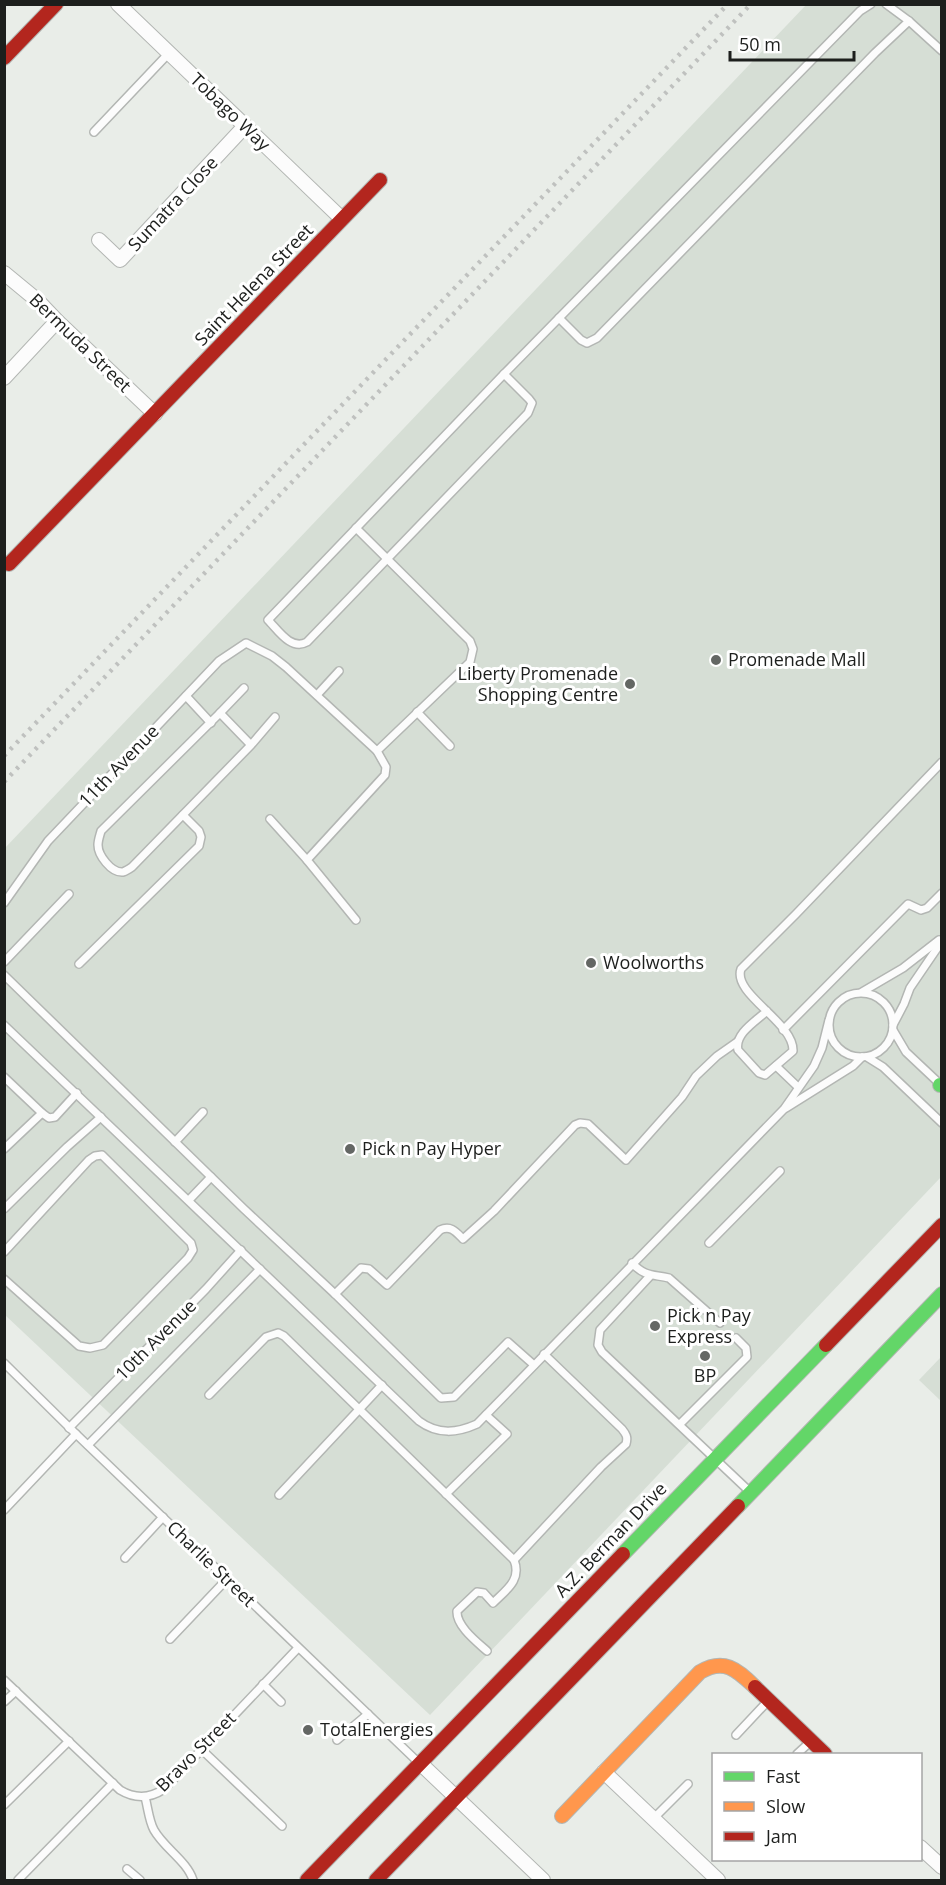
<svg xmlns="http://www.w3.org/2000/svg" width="946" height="1885" font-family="'Open Sans',sans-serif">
  <rect width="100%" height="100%" fill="#e9ede8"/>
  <g fill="#d6ded5">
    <path d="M806 5H941V1177L430 1715 5 1315 4 849Z"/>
    <path d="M941 1357V1401L919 1380Z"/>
  </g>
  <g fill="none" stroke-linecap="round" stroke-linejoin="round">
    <defs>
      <g id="lane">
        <path d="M871 4 860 11 559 318 581 340 587 343 597 338 875 53 909 21"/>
        <path d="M886 4 909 21 942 51"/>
        <path d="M94 132 169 53"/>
        <path d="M504 374 529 399 532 403 528 413 307 642C291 651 278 630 268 620Z"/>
        <path d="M504 374 559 318"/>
        <path d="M356 528 470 641 473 649 470 662 377 751 386 767 385 775 307 860 356 920"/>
        <path d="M317 695 339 671"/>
        <path d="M186 696 211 723"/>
        <path d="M417 712 450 746"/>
        <path d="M220 713 244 688"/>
        <path d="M251 745 220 713 101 831C100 835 98 840 98 845 98 855 111 873 123 872 126 871 129 869 132 867L251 745 275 717"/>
        <path d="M270 819 307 860"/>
        <path d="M4 903 48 841 219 661 246 643 272 656 286 667 377 751"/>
        <path d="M4 962 69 894"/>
        <path d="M79 964 199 846 201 837 199 831 183 815"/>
        <path d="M4 975 244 1209 335 1294 441 1398 454 1397 508 1342 534 1365"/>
        <path d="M862 992 903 968 939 940"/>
        <circle cx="861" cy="1025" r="32"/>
        <path d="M767 1011C756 1021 734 1034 738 1050L759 1073 765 1075 793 1051C794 1022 732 994 741 969L796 914 942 762"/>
        <path d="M4 1025 419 1421C438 1435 457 1433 477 1424L784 1109 814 1066 822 1048 829 1020"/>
        <path d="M893 1025 904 1004 910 988 942 941"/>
        <path d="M783 1030 908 904 921 910 927 908 942 893"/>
        <path d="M893 1030 906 1052 940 1084"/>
        <path d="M867 1057 883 1067 942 1123"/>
        <path d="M776 1066 798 1087"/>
        <path d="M4 1077 42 1113 4 1149"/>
        <path d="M786 1108 853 1066 862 1057"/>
        <path d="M42 1113 49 1118 55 1117 77 1093"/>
        <path d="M175 1142 203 1112"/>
        <path d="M189 1200 211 1177"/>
        <path d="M4 1209 67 1147 101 1117"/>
        <path d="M709 1243 780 1171"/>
        <path d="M4 1252 89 1160 95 1156 102 1155 191 1243 193 1250 188 1258 103 1345 90 1348 79 1346 4 1279"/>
        <path d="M632 1263C645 1277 652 1274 669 1278L720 1323"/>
        <path d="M650 1276 600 1330 598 1345 602 1352 748 1490"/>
        <path d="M335 1294 361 1268 369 1269 387 1285 440 1230C451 1225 456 1232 463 1239L494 1211 575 1125 580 1123 588 1124 626 1160 682 1097 696 1076 717 1056 737 1042"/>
        <path d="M4 1363 76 1434 419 1763"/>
        <path d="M209 1395 266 1337 278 1333 284 1336 514 1560C522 1580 506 1590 493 1603L484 1593 477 1592 457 1611C456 1626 477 1642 487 1651"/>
        <path d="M680 1424 747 1357 746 1348 736 1338"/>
        <path d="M69 1428 206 1289 241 1250"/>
        <path d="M88 1445 260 1269"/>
        <path d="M446 1494 507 1434 486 1415"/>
        <path d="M279 1495 382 1385"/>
        <path d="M4 1510 76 1434"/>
        <path d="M125 1558 163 1517"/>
        <path d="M514 1560 601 1467 626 1444C628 1437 626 1434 622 1429L544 1354"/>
        <path d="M170 1639 227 1579"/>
        <path d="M4 1680 120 1790C135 1799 149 1799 164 1789L298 1648"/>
        <path d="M263 1684 281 1702"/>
        <path d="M4 1702 16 1691"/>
        <path d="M736 1735 767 1702"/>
        <path d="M337 1740 368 1714"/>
        <path d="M201 1749 282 1826"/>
        <path d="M797 1754 809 1743"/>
        <path d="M145 1797C148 1808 149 1821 154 1830 164 1848 187 1861 193 1880"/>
        <path d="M4 1805 69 1741"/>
        <path d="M653 1819 688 1784"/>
        <path d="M127 1869 140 1880"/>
        <path d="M18 1880 113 1783"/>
      </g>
      <g id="street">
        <path d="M118 4 342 219"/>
        <path d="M99 240 120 260 245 126"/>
        <path d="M4 273 38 301 57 321 155 414"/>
        <path d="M4 378 57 321"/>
        <path d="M420 1763 543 1880"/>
        <path d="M604 1772 718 1880"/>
        <path d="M920 1847 942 1867"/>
      </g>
      <g id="fast">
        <path d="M940 1085H942"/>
        <path d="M738 1506 942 1294"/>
        <path d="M623 1554 826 1345"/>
      </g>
      <path id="slow" d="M562 1816 700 1672C725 1657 738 1671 755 1687"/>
      <g id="jam">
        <path d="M4 58 56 4"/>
        <path d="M9 564 380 180"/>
        <path d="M826 1345 942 1225"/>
        <path d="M755 1687 825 1754"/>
        <path d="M307 1880 623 1554"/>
        <path d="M376 1880 738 1506"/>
      </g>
    </defs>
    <use href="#lane" stroke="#b3b6b3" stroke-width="10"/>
    <use href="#street" stroke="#b3b6b3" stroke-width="16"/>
    <use href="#fast" stroke="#b3b6b3" stroke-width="16"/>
    <use href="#slow" stroke="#b3b6b3" stroke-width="16"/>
    <use href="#jam" stroke="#b3b6b3" stroke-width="16"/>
    <use href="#lane" stroke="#fcfcfc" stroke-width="7"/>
    <use href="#street" stroke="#fcfcfc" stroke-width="14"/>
    <use href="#fast" stroke="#63d668" stroke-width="14"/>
    <use href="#slow" stroke="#ff974d" stroke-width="14"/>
    <use href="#jam" stroke="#b3261e" stroke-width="14"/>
    <g stroke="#bfc1bf" stroke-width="4.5" stroke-dasharray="3 6" stroke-linecap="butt">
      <path d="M4 756 728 4"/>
      <path d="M4 782 751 4"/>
    </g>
  </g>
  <g fill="#646764" stroke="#fff" stroke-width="2">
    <circle cx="716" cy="660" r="6"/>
    <circle cx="630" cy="684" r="6"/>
    <circle cx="591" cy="963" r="6"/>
    <circle cx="350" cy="1149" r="6"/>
    <circle cx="655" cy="1326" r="6"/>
    <circle cx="705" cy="1356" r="6"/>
    <circle cx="308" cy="1730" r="6"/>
  </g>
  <g text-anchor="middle" stroke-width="6" stroke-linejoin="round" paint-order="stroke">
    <g font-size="18" fill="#1d1f1d" stroke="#fff">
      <text transform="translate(230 112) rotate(44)" y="6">Tobago Way</text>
      <text transform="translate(173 204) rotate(-47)" y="6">Sumatra Close</text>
      <text transform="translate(254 285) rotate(-46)" y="6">Saint Helena Street</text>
      <text transform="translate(80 343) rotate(44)" y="6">Bermuda Street</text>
      <text transform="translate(119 766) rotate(-46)" y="6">11th Avenue</text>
      <text transform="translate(156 1340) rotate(-45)" y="6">10th Avenue</text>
      <text transform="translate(611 1540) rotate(-46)" y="6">A.Z. Berman Drive</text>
      <text transform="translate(211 1564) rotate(44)" y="6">Charlie Street</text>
      <text transform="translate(196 1752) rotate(-45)" y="6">Bravo Street</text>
    </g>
    <g font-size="18" fill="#1d1f1d" stroke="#fff" text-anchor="start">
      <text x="728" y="666">Promenade Mall</text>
      <text x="618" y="680" text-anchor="end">Liberty Promenade<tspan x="618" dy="21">Shopping Centre</tspan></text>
      <text x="603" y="969">Woolworths</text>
      <text x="362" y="1155">Pick n Pay Hyper</text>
      <text x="667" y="1322">Pick n Pay<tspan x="667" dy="21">Express</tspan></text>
      <text x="705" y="1382" text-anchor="middle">BP</text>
      <text x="320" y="1736">TotalEnergies</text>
    </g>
  </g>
  <rect width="946" height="1885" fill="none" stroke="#1d1f1d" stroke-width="12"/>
  <rect x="712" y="1753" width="210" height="108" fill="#ffffff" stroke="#a5a5a5" stroke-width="1.5"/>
  <rect x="724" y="1772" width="30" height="9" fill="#63d668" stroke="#a5a5a5" stroke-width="1.5"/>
  <text x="766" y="1783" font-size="18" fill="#1d1f1d">Fast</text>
  <rect x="724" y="1802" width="30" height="9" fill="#ff974d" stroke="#a5a5a5" stroke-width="1.5"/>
  <text x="766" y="1813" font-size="18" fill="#1d1f1d">Slow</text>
  <rect x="724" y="1832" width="30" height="9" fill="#b3261e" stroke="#a5a5a5" stroke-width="1.5"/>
  <text x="766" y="1843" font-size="18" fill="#1d1f1d">Jam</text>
  <path d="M730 51v9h124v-9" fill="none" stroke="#1d1f1d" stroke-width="3"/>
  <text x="739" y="51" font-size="18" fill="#1d1f1d" stroke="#ffffff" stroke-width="4.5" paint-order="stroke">50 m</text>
</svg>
